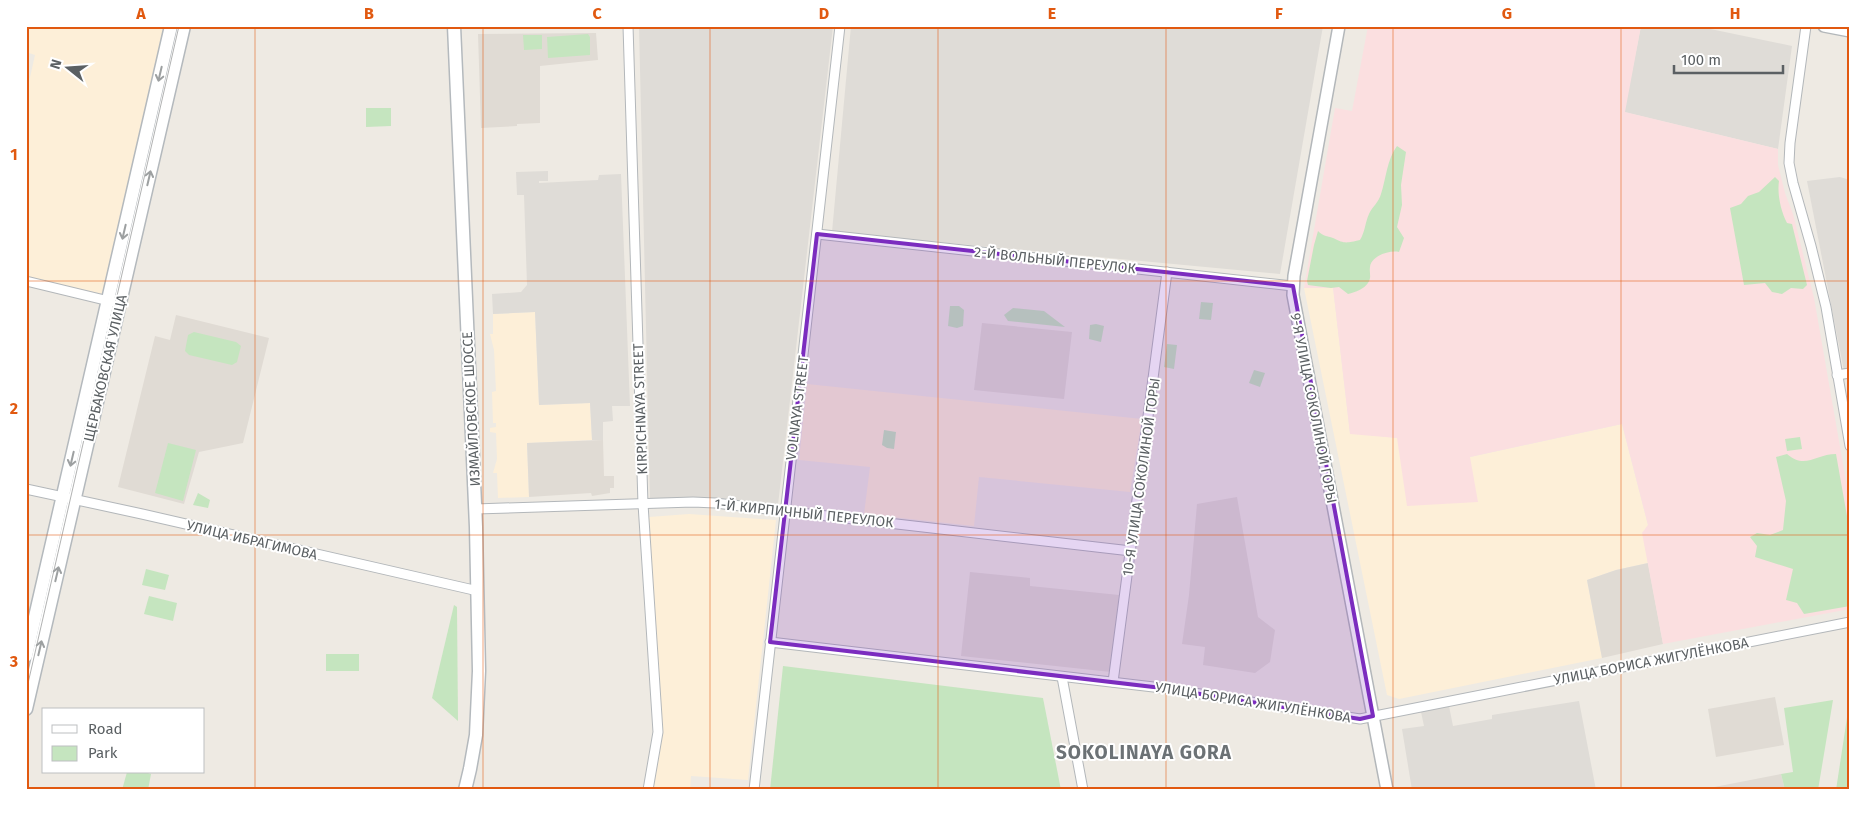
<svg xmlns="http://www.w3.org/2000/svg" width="1876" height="816" font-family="'Fira Sans',sans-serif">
  <rect width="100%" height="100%" fill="#eeeae3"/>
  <g fill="#fdefd8">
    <path d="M26 26H168L103 294 26 277V95L35 55 26 52Z"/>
    <path d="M1333 287 1350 433 1397 438 1470 457 1622 424 1648 525 1643 533 1648 563 1616 570 1587 580 1602 658 1399 699 1387 695 1304 288Z"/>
    <path d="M535 312 539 405 590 403 592 440 527 443 529 497 498 498 497 473H493L497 459 496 433 490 432V428L496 427V423H493L492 392 496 391 494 350 490 334H493V314Z"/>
    <path d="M807 384 1142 419 1130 492 979 477 974 526 864 514 870 467 799 460Z"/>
    <path d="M689 514 776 520 748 780 691 776 690 790H650L659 732 649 517Z"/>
  </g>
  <g fill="#dfdcd7">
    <path d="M639 26H833L778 505 714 499 650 500Z"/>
    <path d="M851 26H1323L1280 274 832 232Z"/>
    <path d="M1641 26H1696L1792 46 1778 149 1624 112Z"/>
    <path d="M548 171V181H539V183L598 180 599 175 621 174 630 406H612L613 421 603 422V440H592L590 403 539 405 535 312 493 314 492 294 521 292 527 285 524 195H517L516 172Z"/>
    <path d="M1840 177 1850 180V370L1844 371 1807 181Z"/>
    <path d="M1579 701 1596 790H1412L1402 729 1424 726 1421 712 1449 706 1453 726 1492 719V715Z"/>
  </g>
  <g fill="#e0dbd4">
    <path d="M596 33 598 60 540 66V123L517 124V126L481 128 478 34Z"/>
    <path d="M176 315 269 338 243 443 199 452 184 504 118 487 155 336 170 340Z"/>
    <path d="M982 323 1072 332 1064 399 974 390Z"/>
    <path d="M603 440 604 476H614V488H610V493L592 496 591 493 529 497 527 443Z"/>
    <path d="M1237 497 1258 617 1275 630 1270 662 1255 673 1203 665 1205 647 1182 644 1189 595 1197 504Z"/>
    <path d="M1648 563 1663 644 1602 658 1587 580 1616 570Z"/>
    <path d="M970 572 1030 578V586L1119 595 1111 672 961 656Z"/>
    <path d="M1775 697 1784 745 1716 757 1708 709Z"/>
    <path d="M1781 774 1785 790H1699Z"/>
  </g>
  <path fill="#fbdfe0" d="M1368 26H1641L1625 112 1778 149V165L1785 193 1793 214 1814 298 1850 504V609L1663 644 1642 533 1648 525 1622 424 1470 457 1478 502 1407 506 1397 438 1350 434 1333 288H1304L1335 108 1352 111Z"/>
  <g fill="#c5e5bf">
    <path d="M588 34 590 37V55L548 58 547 37Z"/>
    <path d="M523 35H542V49L524 50Z"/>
    <path d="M366 108H391V126L366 127Z"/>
    <path d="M1397 146 1406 152 1401 185 1402 205 1397 227 1404 238 1399 252C1389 250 1371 256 1370 267 1369 273 1372 277 1368 283 1364 289 1356 292 1348 294L1339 287 1331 288 1308 285 1307 281 1314 245 1318 231C1323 236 1327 236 1333 238 1345 244 1346 243 1360 240 1365 232 1365 223 1369 214 1372 207 1379 202 1381 194 1386 179 1387 159 1397 146Z"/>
    <path d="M1775 177 1779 181C1777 194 1781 212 1787 223L1792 224 1807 285 1803 289 1791 288 1782 294 1772 292 1765 283 1744 285 1730 208 1741 204 1748 196 1759 192Z"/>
    <path d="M1201 302 1213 303 1211 320 1199 319Z"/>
    <path d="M950 306H959L964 310 963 326 957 328 948 326Z"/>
    <path d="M1013 308 1044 311 1065 327 1008 321 1004 315Z"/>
    <path d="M1096 324 1104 326 1101 342 1089 339 1090 325Z"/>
    <path d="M194 332 236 342 241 346 237 362 232 365 189 355 185 351 188 335Z"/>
    <path d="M1167 344 1177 345 1174 369 1164 367Z"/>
    <path d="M1254 370 1265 373 1260 387 1249 383Z"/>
    <path d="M884 430 896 432 894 449 887 448 882 445Z"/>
    <path d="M1800 437 1802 449 1787 451 1785 439Z"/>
    <path d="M168 443 196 450 183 501 155 493Z"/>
    <path d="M1787 454C1805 470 1816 454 1836 454L1850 533V606L1804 614 1797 603 1786 600 1793 569 1755 557 1757 546 1750 537 1757 533 1770 535 1783 530 1786 501 1776 457Z"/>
    <path d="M198 493 210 500 208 508 193 505Z"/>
    <path d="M146 569 169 575 165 590 142 585Z"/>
    <path d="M149 596 177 603 173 621 144 614Z"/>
    <path d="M454 605 457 607 458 721 432 698Z"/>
    <rect x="326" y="654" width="33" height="17"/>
    <path d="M783 666 1043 698 1061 790H770Z"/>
    <path d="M1850 698V790H1836Z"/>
    <path d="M1833 700 1818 790H1785L1781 774 1793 772 1784 708Z"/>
    <path d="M127 772H145L151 774 148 790H122Z"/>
  </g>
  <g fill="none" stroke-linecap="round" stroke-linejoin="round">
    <defs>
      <g id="minor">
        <path d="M628 26 643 504 658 732 648 790"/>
        <path d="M1806 26 1790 143 1789 163 1793 183 1811 246 1826 307 1850 446"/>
        <path d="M817 234 1293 286"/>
        <path d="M26 281 113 302"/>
        <path d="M1837 375 1850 373"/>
        <path d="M26 489 142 514 478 591"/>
        <path d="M475 509 693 502 715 503 1131 551"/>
        <path d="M770 642 1162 688 1360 719 1850 622"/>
        <path d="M1062 677 1083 790"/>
        <path d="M1113 682 1167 272"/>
        <path d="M754 790 840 26"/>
      </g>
      <g id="tertiary">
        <path d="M1339 26 1294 276 1293 295 1387 790"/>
        <path d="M1824 26 1850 31"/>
      </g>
      <g id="secondary">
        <path d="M454 26 476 527 479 671 476 735 470 769 465 790"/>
        <path d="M26 656 171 26"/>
        <path d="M26 709 184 26"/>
      </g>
    </defs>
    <use href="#minor" stroke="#b3b7ba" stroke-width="11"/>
    <use href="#tertiary" stroke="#b3b7ba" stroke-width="14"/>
    <use href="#secondary" stroke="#b4b9bd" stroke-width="15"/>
    <use href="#minor" stroke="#fff" stroke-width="9"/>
    <use href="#tertiary" stroke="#fff" stroke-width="11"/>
    <use href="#secondary" stroke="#fff" stroke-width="12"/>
    <path stroke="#b2b3b3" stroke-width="1" d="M26 692 179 26"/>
  </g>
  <defs><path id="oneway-shaft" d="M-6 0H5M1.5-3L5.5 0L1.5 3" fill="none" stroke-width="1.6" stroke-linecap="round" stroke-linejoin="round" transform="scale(1.25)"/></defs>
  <g stroke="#9da0a1">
    <use href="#oneway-shaft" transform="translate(160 74) rotate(103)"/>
    <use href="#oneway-shaft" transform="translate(149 178) rotate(-77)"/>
    <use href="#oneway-shaft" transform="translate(124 232) rotate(103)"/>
    <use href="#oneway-shaft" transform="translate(72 459) rotate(103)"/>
    <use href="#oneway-shaft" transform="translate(57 574) rotate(-77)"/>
    <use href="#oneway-shaft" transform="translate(40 648) rotate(-77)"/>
  </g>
  <path fill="#7b2cbf" fill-opacity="0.2" stroke="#7b2cbf" stroke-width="4" stroke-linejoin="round" d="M817 234 1293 286 1373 716 1360 719 1162 688 770 642Z"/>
  <path fill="none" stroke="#e15910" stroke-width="1" stroke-opacity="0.55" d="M255 26V790M483 26V790M710 26V790M938 26V790M1166 26V790M1393 26V790M1621 26V790M26 281H1850M26 535H1850"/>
  <g text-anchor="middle" stroke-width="4" stroke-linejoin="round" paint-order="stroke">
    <g font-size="14" fill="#5b6063" stroke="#fff">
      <text transform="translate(1055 260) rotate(6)" y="5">2-Й ВОЛЬНЫЙ ПЕРЕУЛОК</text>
      <text transform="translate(105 368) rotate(-77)" y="5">ЩЕРБАКОВСКАЯ УЛИЦА</text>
      <text transform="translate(797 408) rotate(-83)" y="5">VOLNAYA STREET</text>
      <text transform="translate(1314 408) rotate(79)" y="5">9-Я УЛИЦА СОКОЛИНОЙ ГОРЫ</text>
      <text transform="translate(471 409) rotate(-93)" y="5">ИЗМАЙЛОВСКОЕ ШОССЕ</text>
      <text transform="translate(640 409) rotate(-92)" y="5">KIRPICHNAYA STREET</text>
      <text transform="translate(1141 477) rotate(-82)" y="5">10-Я УЛИЦА СОКОЛИНОЙ ГОРЫ</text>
      <text transform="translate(804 513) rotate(6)" y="5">1-Й КИРПИЧНЫЙ ПЕРЕУЛОК</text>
      <text transform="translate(252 540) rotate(13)" y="5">УЛИЦА ИБРАГИМОВА</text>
      <text transform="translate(1651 661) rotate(-11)" y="5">УЛИЦА БОРИСА ЖИГУЛЁНКОВА</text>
      <text transform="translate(1253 702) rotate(9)" y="5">УЛИЦА БОРИСА ЖИГУЛЁНКОВА</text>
    </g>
    <g font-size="19" font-weight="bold" letter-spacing="1" fill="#6c7275" stroke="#fff">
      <text x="1144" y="759">SOKOLINAYA GORA</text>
    </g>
  </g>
  <rect width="1876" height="816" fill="none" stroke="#ffffff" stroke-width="55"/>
  <rect x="42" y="708" width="162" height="65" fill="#ffffff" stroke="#bdbfc1"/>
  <rect x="52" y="725" width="25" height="8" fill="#ffffff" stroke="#bdbfc1"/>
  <text x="88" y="734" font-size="15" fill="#5b6063">Road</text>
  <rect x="52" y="746" width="25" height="15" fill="#c5e5bf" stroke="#bdbfc1"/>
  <text x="88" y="758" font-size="15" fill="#5b6063">Park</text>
  <g transform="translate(68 68) rotate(287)" stroke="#ffffff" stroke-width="4" paint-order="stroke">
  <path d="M0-4L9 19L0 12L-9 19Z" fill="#5b6063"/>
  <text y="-8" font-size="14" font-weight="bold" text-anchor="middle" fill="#5b6063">N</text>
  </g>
  <path d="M1674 65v8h109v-8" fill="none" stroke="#5b6063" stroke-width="2.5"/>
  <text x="1681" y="65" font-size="15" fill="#5b6063" stroke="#ffffff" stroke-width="4" paint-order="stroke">100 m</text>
  <rect x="28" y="28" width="1820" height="760" fill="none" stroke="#e15910" stroke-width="2"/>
  <g font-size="16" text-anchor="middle" font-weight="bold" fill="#e15910">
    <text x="141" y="19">A</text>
    <text x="369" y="19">B</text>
    <text x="597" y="19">C</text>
    <text x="824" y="19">D</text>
    <text x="1052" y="19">E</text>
    <text x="1279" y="19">F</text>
    <text x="1507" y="19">G</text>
    <text x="1735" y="19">H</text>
    <text x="14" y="160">1</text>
    <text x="14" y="414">2</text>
    <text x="14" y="667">3</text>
  </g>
</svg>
